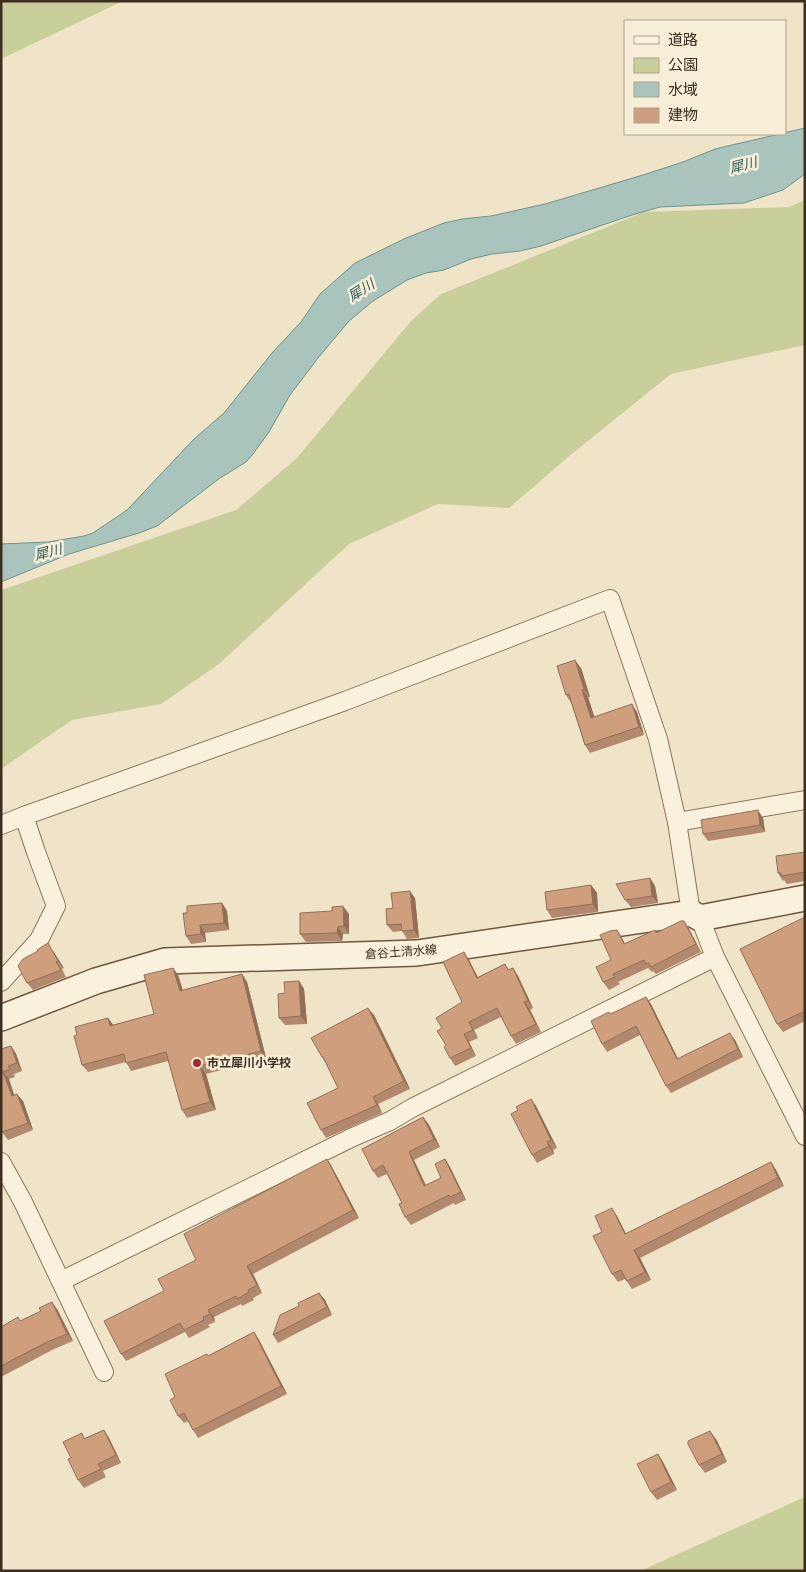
<svg xmlns="http://www.w3.org/2000/svg" width="806" height="1572" font-family="Literata,'Noto Sans JP',serif">
  <rect width="100%" height="100%" fill="#f0e4c8"/>
  <g fill="#c9cf9b">
    <path d="M1 1H123L1 59Z"/>
    <path d="M805 200V345L671 374 568 457 509 508 438 504 349 544 219 664 161 704 72 720 1 769V590L236 510 297 458 411 321 441 294 644 212 789 207Z"/>
    <path d="M805 1497V1571H640Z"/>
  </g>
  <path fill="#a9c4bc" stroke="#6f938a" d="M805 128V174L783 190 744 203 660 207 632 215 541 246 520 251 492 254 471 259 444 270 426 273 407 280 373 301 349 321 318 358 290 395 269 432 253 454 246 462 220 478 157 526 139 533 69 554 1 582V544L48 542 84 536 93 533 127 510 194 439 224 413 272 353 301 322 320 294 355 263 406 238 444 223 462 219 491 216 545 204 643 175 683 162 715 149Z"/>
  <g fill="none" stroke-linecap="round" stroke-linejoin="round">
    <defs>
      <g id="minor">
        <path d="M677 822 805 800"/>
        <path d="M1 825 24 816"/>
        <path d="M700 918 715 957 805 1136"/>
        <path d="M1 982 39 940 56 906 36 852 24 816 345 701 610 599 658 739 677 822 691 913"/>
        <path d="M1 1162 23 1202 104 1372"/>
        <path d="M61 1281 353 1137 390 1121 412 1108 715 957"/>
      </g>
      <path id="secondary" d="M1 1018 96 981 165 961 417 953 691 913 700 918 805 898"/>
    </defs>
    <use href="#minor" stroke="#8d765c" stroke-width="20"/>
    <use href="#secondary" stroke="#6f573f" stroke-width="28"/>
    <use href="#minor" stroke="#faf1dc" stroke-width="18"/>
    <use href="#secondary" stroke="#faf1dc" stroke-width="25"/>
  </g>
  <g fill="#b2896c">
    <path d="M581 668 590 697H588L594 717 637 712 644 735 590 753 585 745 571 703 566 695Z"/>
    <path d="M763 818 765 832 708 841 703 834Z"/>
    <path d="M805 852V881L787 884 784 880 783 881 778 873Z"/>
    <path d="M650 878 655 886 658 903 631 907 625 900Z"/>
    <path d="M591 885 597 893 598 912 552 918 547 910Z"/>
    <path d="M415 898 419 938 407 939 402 931 393 932 387 925 393 908Z"/>
    <path d="M222 903 227 911 229 930 205 933 206 942 191 944 186 936 187 913Z"/>
    <path d="M332 911 349 914V934H343L342 941 306 942 300 934Z"/>
    <path d="M805 917V1021L783 1032 777 1024Z"/>
    <path d="M684 921 689 929 701 952 656 974 653 971 652 972 648 968 618 982 620 984 609 990 603 982 611 960 617 930 622 938 625 944 657 933Z"/>
    <path d="M53 951 64 968 62 969 66 977 33 990 27 983Z"/>
    <path d="M464 952 469 960 478 977 505 964 509 970 513 968 518 976 533 1008 530 1010 541 1032 516 1044 511 1036 501 1017 474 1030 478 1038 469 1042 476 1056 455 1066 450 1058 446 1045 462 1002Z"/>
    <path d="M173 968 178 975 183 990 242 974 247 982 266 1058 206 1074 216 1110 187 1118 182 1110 168 1061 131 1071 126 1062 88 1072 82 1065 77 1035 108 1018 113 1025 154 1014Z"/>
    <path d="M299 981 304 989 307 1024 285 1025 279 1018Z"/>
    <path d="M646 997 651 1004 678 1059 735 1040 743 1057 671 1093 666 1086 640 1035 607 1052 602 1044 610 1014 615 1012Z"/>
    <path d="M374 1015 410 1089 378 1104 382 1113 326 1138 321 1130 338 1088 327 1064 322 1057Z"/>
    <path d="M11 1046 16 1054 22 1071 14 1074 15 1077 9 1079 14 1095 23 1101 33 1130 8 1140 2 1132 1 1049Z"/>
    <path d="M531 1099 536 1106 557 1148 553 1150 554 1154 537 1163 532 1155 518 1110Z"/>
    <path d="M423 1117 429 1125 440 1147 414 1160 426 1185 441 1178 445 1159 450 1167 466 1200 455 1205 454 1203 411 1225 405 1217 402 1203 387 1174 378 1178 373 1171Z"/>
    <path d="M327 1159 332 1167 359 1218 253 1274 262 1293 253 1298 254 1300 242 1306 241 1304 214 1317 215 1322 208 1325 210 1327 189 1338 185 1332 126 1361 121 1354 164 1291Z"/>
    <path d="M771 1162 776 1170 784 1186 640 1258 651 1280 632 1289 625 1279 618 1282 612 1274 602 1232 617 1216 626 1234Z"/>
    <path d="M319 1293 325 1300 332 1315 278 1343 273 1335 299 1306Z"/>
    <path d="M57 1309 73 1341 54 1349 1 1377V1325L2 1327Z"/>
    <path d="M254 1332 259 1340 287 1394 198 1438 193 1430 188 1421 184 1423 178 1416 175 1397 208 1356Z"/>
    <path d="M104 1430 109 1438 121 1463 103 1471 106 1477 84 1488 78 1480 71 1458 85 1438Z"/>
    <path d="M716 1439 727 1462 705 1473 699 1465Z"/>
    <path d="M658 1454 663 1462 677 1490 657 1500 651 1492Z"/>
  </g>
  <g fill="#916f58">
    <path d="M575 660 581 668 590 697 584 689Z"/>
    <path d="M582 690 588 697 597 725 591 718Z"/>
    <path d="M632 704 637 712 644 735 639 727Z"/>
    <path d="M758 810 763 818 765 832 760 825Z"/>
    <path d="M650 878 655 886 658 903 652 896Z"/>
    <path d="M591 885 597 893 598 912 593 904Z"/>
    <path d="M410 891 415 898 419 938 414 930Z"/>
    <path d="M222 903 227 911 229 930 224 923Z"/>
    <path d="M343 906 349 914V934L344 926Z"/>
    <path d="M684 921 689 929 701 952 696 944Z"/>
    <path d="M200 925 205 933 206 942 201 934Z"/>
    <path d="M338 927 343 934 342 941 337 933Z"/>
    <path d="M617 930 622 938 629 952 624 944Z"/>
    <path d="M48 943 53 951 64 968 58 961Z"/>
    <path d="M464 952 469 960 482 986 477 978Z"/>
    <path d="M173 968 178 975 185 999 180 991Z"/>
    <path d="M513 968 518 976 533 1008 528 1001Z"/>
    <path d="M242 974 247 982 266 1058 261 1051Z"/>
    <path d="M299 981 304 989 307 1024 301 1016Z"/>
    <path d="M646 997 651 1004 682 1067 677 1059Z"/>
    <path d="M524 1002 530 1010 541 1032 536 1024Z"/>
    <path d="M368 1008 374 1015 410 1089 404 1081Z"/>
    <path d="M108 1018 114 1026H110Z"/>
    <path d="M469 1022 474 1030 478 1038 473 1030Z"/>
    <path d="M730 1033 735 1040 743 1057 738 1049Z"/>
    <path d="M464 1034 469 1042 476 1056 471 1048Z"/>
    <path d="M11 1046 16 1054 22 1071 17 1063Z"/>
    <path d="M200 1066 206 1074 216 1110 210 1102Z"/>
    <path d="M3 1072 9 1079 17 1104 12 1096Z"/>
    <path d="M17 1094 23 1101 33 1130 28 1123Z"/>
    <path d="M373 1097 378 1104 382 1113 377 1105Z"/>
    <path d="M531 1099 536 1106 557 1148 551 1140Z"/>
    <path d="M423 1117 429 1125 440 1147 434 1139Z"/>
    <path d="M547 1142 553 1150 554 1154 549 1146Z"/>
    <path d="M409 1152 414 1160 429 1194 424 1186Z"/>
    <path d="M327 1159 332 1167 359 1218 353 1210Z"/>
    <path d="M445 1159 450 1167 466 1200 461 1192Z"/>
    <path d="M771 1162 776 1170 784 1186 778 1178Z"/>
    <path d="M612 1208 617 1216 630 1242 625 1234Z"/>
    <path d="M634 1250 640 1258 651 1280 645 1272Z"/>
    <path d="M247 1266 253 1274 262 1293 257 1285Z"/>
    <path d="M319 1293 325 1300 332 1315 327 1307Z"/>
    <path d="M52 1302 57 1309 73 1341 67 1334Z"/>
    <path d="M208 1310 214 1317 215 1322 210 1314Z"/>
    <path d="M254 1332 259 1340 287 1394 281 1386Z"/>
    <path d="M104 1430 109 1438 121 1463 116 1455Z"/>
    <path d="M710 1431 716 1439 727 1462 722 1454Z"/>
    <path d="M658 1454 663 1462 677 1490 671 1482Z"/>
  </g>
  <g fill="#cf9f7d" stroke="#916f58">
    <path d="M575 660 584 689 582 690 591 718 632 704 639 727 585 745 569 694 566 695 557 666Z"/>
    <path d="M758 810 760 825 703 834 701 820Z"/>
    <path d="M805 852V872L781 876V873H778L776 856Z"/>
    <path d="M650 878 652 896 625 900 616 884Z"/>
    <path d="M591 885 593 904 547 910 545 892Z"/>
    <path d="M410 891 414 930 402 931 401 924 387 925 386 909 393 908 391 893Z"/>
    <path d="M222 903 224 923 200 925 201 934 186 936 183 913H187V906Z"/>
    <path d="M343 906 344 926 338 927 337 933 300 934V913L332 911V907Z"/>
    <path d="M805 917V1011L777 1024 740 949Z"/>
    <path d="M681 921H684L696 944 651 967 649 963 646 964 644 960 613 974 615 977 603 982 596 967 611 960 600 935 610 931 617 930 624 944 655 930 656 933Z"/>
    <path d="M48 943 58 961 56 962 61 970 27 983 18 966 23 959 38 951 37 950Z"/>
    <path d="M464 952 477 978 505 964 508 970 513 968 528 1001 524 1002 536 1024 511 1036 497 1008 469 1022 473 1030 464 1034 471 1048 450 1058 444 1047 446 1045 437 1031 442 1028 436 1018 462 1002 443 962Z"/>
    <path d="M173 968 180 991 242 974 261 1051 200 1066 210 1102 182 1110 166 1052 126 1063 124 1054 82 1065 74 1036 77 1035 75 1027 108 1018 110 1026 154 1014 144 975Z"/>
    <path d="M299 981 301 1016 279 1018 278 994 285 993 284 982Z"/>
    <path d="M646 997 677 1059 730 1033 738 1049 666 1086 636 1026 602 1044 591 1021 609 1012 610 1014 615 1012Z"/>
    <path d="M368 1008 404 1081 373 1097 377 1105 321 1130 307 1103 338 1088 323 1057H322L311 1038Z"/>
    <path d="M11 1046 17 1063 8 1066 10 1069 3 1072 12 1096 17 1094 28 1123 2 1132 1 1129V1049Z"/>
    <path d="M531 1099 551 1140 547 1142 549 1146 532 1155 511 1114 518 1110 516 1107Z"/>
    <path d="M423 1117 434 1139 409 1152 424 1186 441 1178 435 1164 445 1159 461 1192 450 1197 449 1195 405 1217 399 1204 402 1203 383 1165 373 1171 362 1149Z"/>
    <path d="M327 1159 353 1210 247 1266 257 1285 248 1290 249 1292 237 1299 236 1296 208 1310 210 1314 203 1317 204 1320 184 1330 180 1323 121 1354 104 1321 164 1291 158 1279 196 1260 184 1234Z"/>
    <path d="M771 1162 778 1178 634 1250 645 1272 627 1281 621 1270 612 1274 593 1236 602 1232 595 1216 612 1208 625 1234Z"/>
    <path d="M319 1293 327 1307 273 1335 280 1315 299 1306 298 1303Z"/>
    <path d="M52 1302 67 1334 49 1341 1 1366V1327L18 1317 20 1321 41 1311 39 1308Z"/>
    <path d="M254 1332 281 1386 193 1430 184 1413 178 1416 170 1400 175 1397 165 1374 207 1354 208 1356Z"/>
    <path d="M104 1430 116 1455 98 1464 101 1469 78 1480 68 1459 71 1458 63 1442 82 1433 84 1439Z"/>
    <path d="M710 1431 722 1454 699 1465 688 1444V1441Z"/>
    <path d="M658 1454 671 1482 651 1492 637 1464Z"/>
  </g>
  <circle fill="#9e2a2b" stroke="#f7eed8" stroke-width="2" cx="197" cy="1063" r="5"/>
  <g text-anchor="middle" stroke-width="5" stroke-linejoin="round" paint-order="stroke">
    <g font-size="12" fill="#3d2e20" stroke="#f7eed8">
      <text transform="translate(401 952) rotate(-4)" y="4">倉谷土清水線</text>
    </g>
    <g font-size="12" font-weight="bold" fill="#3d2e20" stroke="#f7eed8" text-anchor="start">
      <text x="207" y="1067">市立犀川小学校</text>
    </g>
    <g font-size="14" font-style="italic" fill="#2f5d5a" stroke="#f7eed8">
      <text transform="translate(743 165) rotate(-14)" y="5">犀川</text>
      <text transform="translate(361 290) rotate(-32)" y="5">犀川</text>
      <text transform="translate(48 552) rotate(-14)" y="5">犀川</text>
    </g>
  </g>
  <rect width="806" height="1572" fill="none" stroke="#3d2e20" stroke-width="5"/>
  <rect x="624" y="20" width="162" height="115" fill="#f7eed8" stroke="#ada18e"/>
  <rect x="634" y="36" width="25" height="8" fill="#faf1dc" stroke="#ada18e"/>
  <text x="668" y="45" font-size="15" fill="#3d2e20">道路</text>
  <rect x="634" y="58" width="25" height="15" fill="#c9cf9b" stroke="#ada18e"/>
  <text x="668" y="70" font-size="15" fill="#3d2e20">公園</text>
  <rect x="634" y="82" width="25" height="15" fill="#a9c4bc" stroke="#ada18e"/>
  <text x="668" y="95" font-size="15" fill="#3d2e20">水域</text>
  <rect x="634" y="108" width="25" height="15" fill="#cf9f7d" stroke="#ada18e"/>
  <text x="668" y="120" font-size="15" fill="#3d2e20">建物</text>
</svg>
